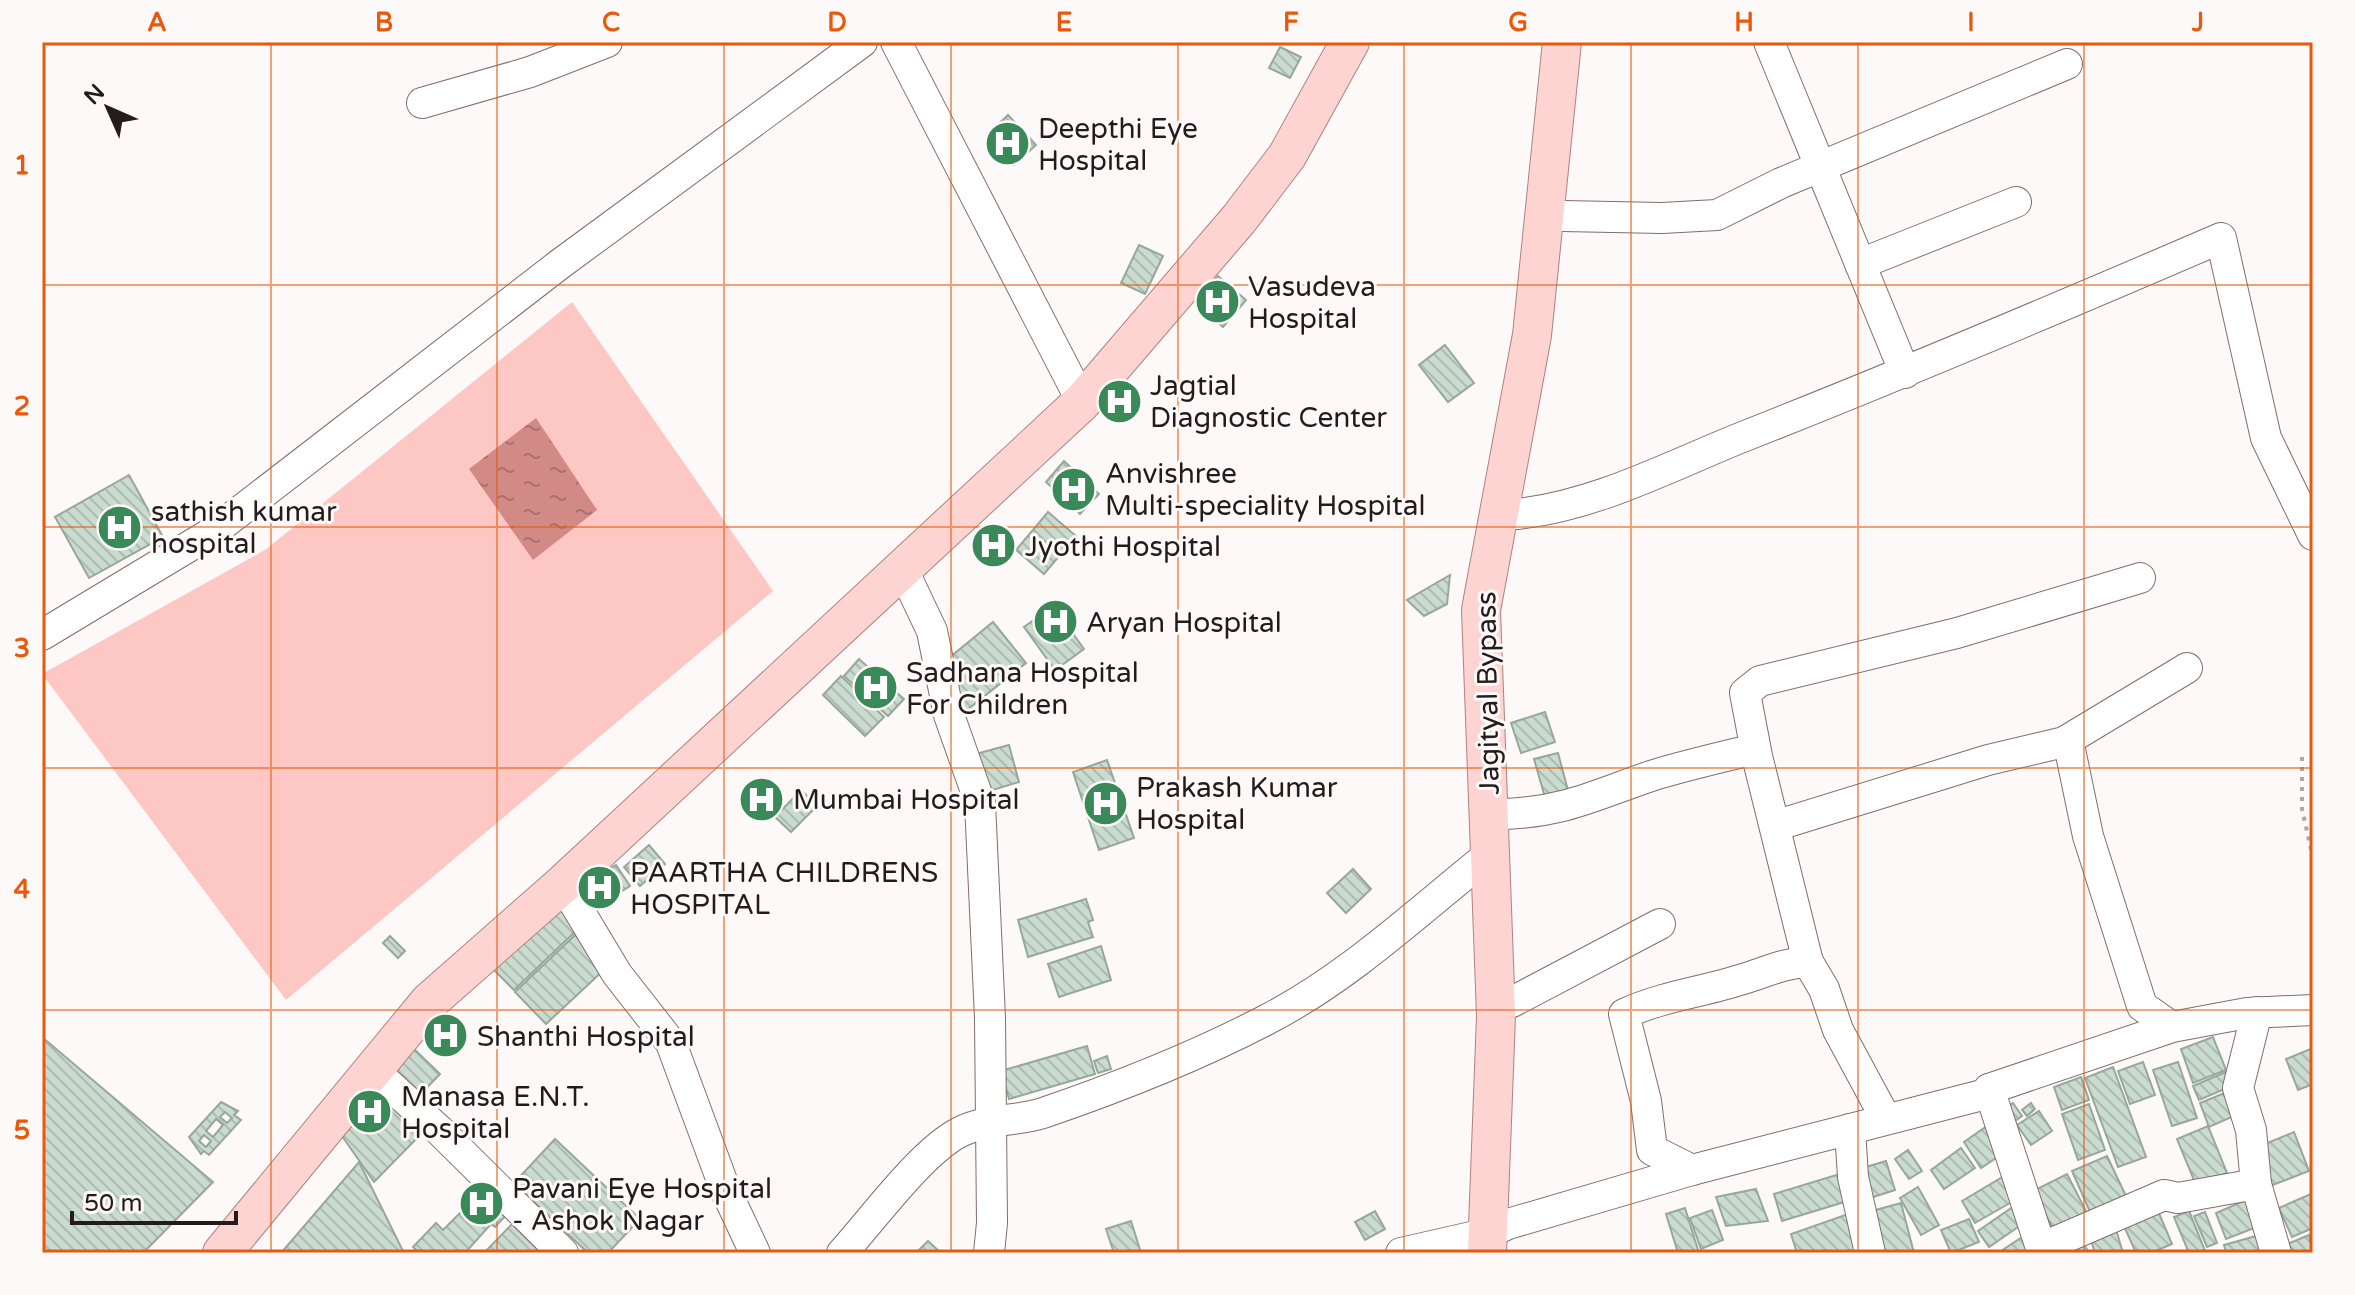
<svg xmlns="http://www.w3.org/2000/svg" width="2355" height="1295" font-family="'Varela Round',sans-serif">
  <defs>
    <pattern id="water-ripples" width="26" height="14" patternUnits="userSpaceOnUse" patternTransform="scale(2)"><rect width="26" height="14" fill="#d28a87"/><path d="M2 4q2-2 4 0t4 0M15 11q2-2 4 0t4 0" fill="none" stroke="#aa706e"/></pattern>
    <pattern id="building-back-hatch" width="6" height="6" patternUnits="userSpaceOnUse" patternTransform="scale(2)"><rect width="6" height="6" fill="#cadbcf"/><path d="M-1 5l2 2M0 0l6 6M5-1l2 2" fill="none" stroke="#adbbb1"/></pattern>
  </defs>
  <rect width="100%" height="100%" fill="#fef9f9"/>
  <path fill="#fdc7c4" d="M572 302 773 591 286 1000 42 674 265 550Z"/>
  <path fill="url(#water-ripples)" d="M536 418 597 510 533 560 469 469Z"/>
  <g fill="url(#building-back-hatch)" stroke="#97a79b" stroke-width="2" fill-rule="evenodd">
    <path d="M1280 47 1301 57 1290 78 1269 68Z"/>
    <path d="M1008 115 1036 145 1014 165 987 135Z"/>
    <path d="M1139 245 1163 256 1145 294 1121 283Z"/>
    <path d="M1218 276 1246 300 1223 327 1196 303Z"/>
    <path d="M1445 345 1474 383 1448 402 1419 365Z"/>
    <path d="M1122 386 1133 397 1111 419 1100 408Z"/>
    <path d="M1064 461 1099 494 1080 514 1046 482Z"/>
    <path d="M129 475 163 537 89 578 55 517Z"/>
    <path d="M1048 512 1076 536 1044 574 1016 550Z"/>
    <path d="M995 536 1003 545 988 558 980 549Z"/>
    <path d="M1450 575 1447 604 1424 616 1407 600Z"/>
    <path d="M1053 606 1084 649 1055 670 1024 627Z"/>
    <path d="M993 622 1026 663 957 718 949 658Z"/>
    <path d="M859 659 904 699 888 716 844 676Z"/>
    <path d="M841 676 884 717 865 736 823 695Z"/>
    <path d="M1545 712 1555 742 1521 753 1511 723Z"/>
    <path d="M1009 745 1019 782 983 793 972 755Z"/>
    <path d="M1558 753 1569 794 1546 801 1534 759Z"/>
    <path d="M1107 760 1134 838 1099 850 1073 772Z"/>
    <path d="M801 790 817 806 791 832 775 817Z"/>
    <path d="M649 845 665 864 640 886 624 867Z"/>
    <path d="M616 865 630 886 597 907 584 886Z"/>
    <path d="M1353 869 1371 889 1346 913 1327 893Z"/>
    <path d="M1086 899 1093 920 1088 922 1093 937 1028 957 1018 920Z"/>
    <path d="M560 906 580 927 514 990 494 970Z"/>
    <path d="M575 935 606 968 546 1024 515 992Z"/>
    <path d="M390 936 405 951 398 958 383 943Z"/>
    <path d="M1101 946 1111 980 1059 997 1048 964Z"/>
    <path d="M441 1021 459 1038 441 1057 424 1041Z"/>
    <path d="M42 1037 213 1182 143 1253H42Z"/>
    <path d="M2213 1037 2226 1070 2193 1083 2181 1049Z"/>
    <path d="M411 1046 440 1074 416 1099 387 1071Z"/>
    <path d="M1087 1046 1095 1074 1009 1099 1001 1071Z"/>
    <path d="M2313 1048V1084L2298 1090 2286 1059Z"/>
    <path d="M1107 1056 1111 1069 1098 1073 1094 1061Z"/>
    <path d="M2143 1062 2155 1095 2130 1104 2118 1071Z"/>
    <path d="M2178 1062 2197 1118 2172 1126 2153 1070Z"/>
    <path d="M2113 1067 2146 1157 2118 1167 2085 1078Z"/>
    <path d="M2228 1071 2234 1085 2199 1100 2193 1086Z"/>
    <path d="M2081 1077 2089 1100 2062 1110 2054 1087Z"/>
    <path d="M380 1083 426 1129 374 1182 335 1126Z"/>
    <path d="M2234 1089 2243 1112 2209 1127 2200 1103Z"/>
    <path d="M221 1102 238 1111 234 1115 241 1120 209 1155 204 1151 201 1154 189 1137ZM225 1112 232 1118 227 1123 220 1117ZM216 1119 223 1125 213 1137 206 1131ZM204 1135 211 1141 206 1147 199 1141Z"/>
    <path d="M2013 1103 2022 1116 2015 1121 2006 1108Z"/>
    <path d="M2031 1103 2035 1109 2027 1116 2022 1110Z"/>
    <path d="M2089 1104 2105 1150 2078 1160 2062 1114Z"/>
    <path d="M2039 1111 2052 1131 2031 1145 2017 1125Z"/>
    <path d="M1987 1126 2005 1152 1981 1168 1964 1142Z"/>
    <path d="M2208 1126 2227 1173 2196 1185 2177 1139Z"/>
    <path d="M2294 1132 2309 1171 2270 1186 2255 1148Z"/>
    <path d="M555 1139 640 1219 608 1253H588L514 1183Z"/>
    <path d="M1961 1148 1975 1168 1944 1189 1931 1170Z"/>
    <path d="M1908 1150 1922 1171 1909 1179 1895 1159Z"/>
    <path d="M2107 1156 2126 1196 2090 1212 2072 1171Z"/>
    <path d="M1886 1161 1895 1190 1864 1200 1856 1170Z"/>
    <path d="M359 1162 404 1253H281Z"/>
    <path d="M2011 1172 2024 1195 1975 1223 1962 1201Z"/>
    <path d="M1843 1173 1851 1200 1782 1221 1774 1194Z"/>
    <path d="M2067 1174 2088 1215 2055 1232 2033 1191Z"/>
    <path d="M477 1180 510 1211 495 1227 491 1224 465 1253H419L413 1247 436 1223 443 1230 469 1204 461 1197Z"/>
    <path d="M1918 1187 1939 1225 1921 1235 1900 1198Z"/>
    <path d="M1756 1189 1768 1221 1726 1226 1716 1197Z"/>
    <path d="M2313 1193V1228L2292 1237 2279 1208Z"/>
    <path d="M2246 1200 2257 1227 2226 1239 2216 1213Z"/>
    <path d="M2020 1202 2031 1218 1989 1247 1978 1231Z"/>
    <path d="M1901 1203 1914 1253H1883L1872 1211Z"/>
    <path d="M1685 1208 1699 1253H1678L1666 1214Z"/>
    <path d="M1712 1210 1723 1240 1701 1249 1690 1218Z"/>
    <path d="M1375 1211 1385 1229 1365 1240 1355 1222Z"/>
    <path d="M2158 1211 2172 1244 2151 1253H2136L2124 1226Z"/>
    <path d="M2189 1211 2206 1253H2189L2174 1217Z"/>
    <path d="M2205 1212 2217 1243 2207 1247 2194 1216Z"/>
    <path d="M1851 1213 1864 1253H1797L1791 1234Z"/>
    <path d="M1969 1219 1979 1242 1951 1253 1941 1230Z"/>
    <path d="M1131 1221 1141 1253H1114L1106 1229Z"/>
    <path d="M512 1224 539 1251 484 1253Z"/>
    <path d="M2115 1226 2123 1253H2095L2089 1234Z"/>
    <path d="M2030 1232 2043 1253H1998Z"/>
    <path d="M2263 1234 2269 1253H2226L2224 1245Z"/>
    <path d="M2309 1235 2313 1253H2288L2285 1245Z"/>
    <path d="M928 1241 941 1253H916Z"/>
    <path d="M2082 1241 2089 1253H2061Z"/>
  </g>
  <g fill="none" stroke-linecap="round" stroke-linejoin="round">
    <defs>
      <g id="minor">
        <path d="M896 42 1082 402"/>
        <path d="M1769 42 1905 373"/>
        <path d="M422 103 530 72 607 42"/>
        <path d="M1563 216 1662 218 1717 215 1781 183 2067 64"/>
        <path d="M1860 264 2016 202"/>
        <path d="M1517 514C1596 506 1672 465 1745 436 1905 373 2063 306 2221 238L2266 438 2313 535"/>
        <path d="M903 570 932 631 949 715 980 803 990 1018 992 1223 989 1253"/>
        <path d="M42 635 213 532 560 264 862 42"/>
        <path d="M2068 740 2088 836 2142 1006 2172 1027"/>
        <path d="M1506 814C1568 811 1597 794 1654 775 1687 765 1722 757 1755 749"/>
        <path d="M1775 826 1988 760 2064 742 2187 668"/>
        <path d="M563 884 617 974 671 1043 725 1189 755 1253"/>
        <path d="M1808 962 1757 756 1745 693 1760 681 1957 633 2140 578"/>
        <path d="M1512 1002 1660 924"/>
        <path d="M2257 1012 2238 1088 2251 1130 2256 1184 2276 1253"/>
        <path d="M372 1069 439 1130 563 1253"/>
        <path d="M1989 1089 2041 1248 2164 1195 2178 1198 2256 1184"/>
        <path d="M1850 1129 1853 1177 1870 1253"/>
        <path d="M1692 1170 1652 1150 1646 1101 1624 1014C1663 996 1703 992 1743 979 1766 972 1784 963 1808 962L1824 989 1838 1030 1886 1119"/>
        <path d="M842 1253C873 1219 921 1152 960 1132 987 1118 1015 1122 1043 1113 1119 1087 1195 1057 1266 1020 1348 978 1419 911 1490 854"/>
        <path d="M1401 1253 1489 1233 1508 1224 1692 1170 1986 1094 1989 1089 2172 1027 2247 1013 2313 1010"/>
      </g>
      <g id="major">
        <path d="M222 1253 429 1002 563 884 1082 402 1239 219 1287 156 1350 42"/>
        <path d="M1487 1253 1496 1016 1481 610 1532 335 1562 42"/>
      </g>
    </defs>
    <use href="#minor" stroke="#816d6c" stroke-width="32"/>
    <use href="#major" stroke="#b0817e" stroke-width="40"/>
    <path stroke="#ada7a7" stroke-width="4" stroke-dasharray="4 6" stroke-linecap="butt" d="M2302 757V809L2313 858"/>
    <use href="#minor" stroke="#fff" stroke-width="30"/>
    <use href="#major" stroke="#fdd4d1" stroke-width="38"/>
  </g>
  <path fill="none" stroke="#e8590c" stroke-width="2" stroke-opacity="0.55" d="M271 42V1253M497 42V1253M724 42V1253M951 42V1253M1178 42V1253M1404 42V1253M1631 42V1253M1858 42V1253M2084 42V1253M42 285H2313M42 527H2313M42 768H2313M42 1010H2313"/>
  <defs>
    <symbol id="hospital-disc" viewBox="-11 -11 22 22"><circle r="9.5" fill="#3a8958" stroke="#fef9f9"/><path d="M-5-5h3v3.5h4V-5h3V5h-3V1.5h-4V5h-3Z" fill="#fff"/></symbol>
  </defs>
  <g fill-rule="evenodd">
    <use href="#hospital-disc" x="982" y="118" width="51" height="51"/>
    <use href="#hospital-disc" x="1192" y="276" width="51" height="51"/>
    <use href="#hospital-disc" x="1094" y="376" width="51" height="51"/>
    <use href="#hospital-disc" x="1048" y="464" width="51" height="51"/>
    <use href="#hospital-disc" x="94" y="502" width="51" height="51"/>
    <use href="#hospital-disc" x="968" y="520" width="51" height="51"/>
    <use href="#hospital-disc" x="1030" y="596" width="51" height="51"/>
    <use href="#hospital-disc" x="850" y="662" width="51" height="51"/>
    <use href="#hospital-disc" x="736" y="774" width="51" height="51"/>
    <use href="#hospital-disc" x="1080" y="778" width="51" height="51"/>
    <use href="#hospital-disc" x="574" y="862" width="51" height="51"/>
    <use href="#hospital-disc" x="420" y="1010" width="51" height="51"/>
    <use href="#hospital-disc" x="344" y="1086" width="51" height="51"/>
    <use href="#hospital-disc" x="456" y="1178" width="51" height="51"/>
  </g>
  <g text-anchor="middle" stroke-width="6" stroke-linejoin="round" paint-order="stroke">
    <g font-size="28" fill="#241c1c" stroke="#fef9f9" text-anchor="start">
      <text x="1038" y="138">Deepthi Eye<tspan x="1038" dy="32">Hospital</tspan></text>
      <text x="1248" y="296">Vasudeva<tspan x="1248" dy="32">Hospital</tspan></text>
      <text x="1150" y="395">Jagtial<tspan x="1150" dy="32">Diagnostic Center</tspan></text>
      <text x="1105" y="483">Anvishree<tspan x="1105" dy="32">Multi-speciality Hospital</tspan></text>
      <text x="151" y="521">sathish kumar<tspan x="151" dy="32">hospital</tspan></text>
      <text x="1025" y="556">Jyothi Hospital</text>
      <text x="1086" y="632">Aryan Hospital</text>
      <text x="906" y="682">Sadhana Hospital<tspan x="906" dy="32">For Children</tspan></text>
      <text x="1136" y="797">Prakash Kumar<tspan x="1136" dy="32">Hospital</tspan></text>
      <text x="793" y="809">Mumbai Hospital</text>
      <text x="630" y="882">PAARTHA CHILDRENS<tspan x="630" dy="32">HOSPITAL</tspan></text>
      <text x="477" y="1046">Shanthi Hospital</text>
      <text x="401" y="1106">Manasa E.N.T.<tspan x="401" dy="32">Hospital</tspan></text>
      <text x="512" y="1198">Pavani Eye Hospital<tspan x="512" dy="32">- Ashok Nagar</tspan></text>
    </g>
    <g font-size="28" fill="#241c1c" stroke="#fef9f9">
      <text transform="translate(1487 693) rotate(-91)" y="10">Jagityal Bypass</text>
    </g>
  </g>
  <rect width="2355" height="1295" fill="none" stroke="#fef9f9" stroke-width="88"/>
  <g transform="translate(108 108) rotate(315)" stroke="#fef9f9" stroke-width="6" paint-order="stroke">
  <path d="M0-6L14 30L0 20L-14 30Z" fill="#241c1c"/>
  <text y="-12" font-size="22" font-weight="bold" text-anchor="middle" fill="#241c1c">N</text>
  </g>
  <path d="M72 1211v12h164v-12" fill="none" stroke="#241c1c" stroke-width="4"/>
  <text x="84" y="1211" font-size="24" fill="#241c1c" stroke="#fef9f9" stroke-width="6" paint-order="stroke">50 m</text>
  <rect x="44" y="44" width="2267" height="1207" fill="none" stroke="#e8590c" stroke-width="3"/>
  <g font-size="26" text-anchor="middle" font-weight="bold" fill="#e8590c">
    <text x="157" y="31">A</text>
    <text x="384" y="31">B</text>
    <text x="611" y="31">C</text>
    <text x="837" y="31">D</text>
    <text x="1064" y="31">E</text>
    <text x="1291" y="31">F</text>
    <text x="1518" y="31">G</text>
    <text x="1744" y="31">H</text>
    <text x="1971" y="31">I</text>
    <text x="2198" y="31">J</text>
    <text x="22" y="174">1</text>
    <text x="22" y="415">2</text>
    <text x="22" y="657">3</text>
    <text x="22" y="898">4</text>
    <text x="22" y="1139">5</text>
  </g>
</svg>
